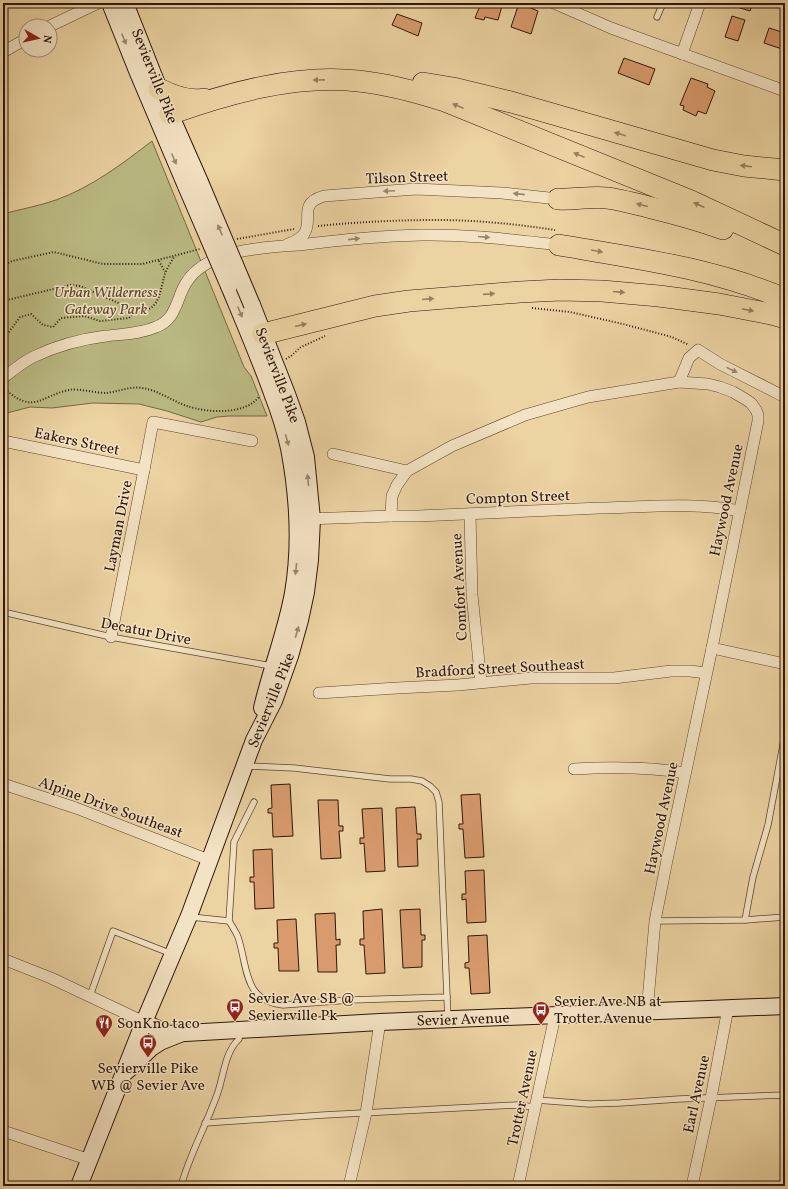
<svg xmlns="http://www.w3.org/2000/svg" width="788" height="1189" font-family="Vollkorn,serif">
  <rect width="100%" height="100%" fill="#ecd3a2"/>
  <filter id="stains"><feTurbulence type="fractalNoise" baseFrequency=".005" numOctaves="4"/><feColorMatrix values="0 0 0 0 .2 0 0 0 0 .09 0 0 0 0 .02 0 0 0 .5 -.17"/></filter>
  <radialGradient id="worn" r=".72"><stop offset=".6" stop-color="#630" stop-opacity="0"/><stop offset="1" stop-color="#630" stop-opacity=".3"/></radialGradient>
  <path fill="#bbbb83" stroke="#746847" d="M152 141 244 367 251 376 267 416H229L217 417 201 422 167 411 139 404 93 403 52 408 30 407 3 414V214C21 209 39 206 56 200 92 187 122 164 152 141Z"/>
  <g fill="#d99b6d" stroke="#2d160b">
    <path d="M368 3H384L382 8Z"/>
    <path d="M481 3H494L502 6 498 20 485 17 484 20 475 18Z"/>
    <path d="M519 3 538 11 531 34 511 27Z"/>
    <path d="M739 3H753L750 11 737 7Z"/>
    <path d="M397 14 422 23 418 36 392 25Z"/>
    <path d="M732 16 745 20 738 41 725 37Z"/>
    <path d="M769 28 785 33V50L764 43Z"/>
    <path d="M624 58 655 69 649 85 618 73Z"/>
    <path d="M691 78 708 84 707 87 715 91 706 114 698 111 696 116 683 110 684 106 680 105Z"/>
    <path d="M290 784 293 836 273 837 272 813H268V809L272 808 271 785Z"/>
    <path d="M480 794 484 857 465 858 463 829H459V824H463L461 795Z"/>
    <path d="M318 800H338L339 826H343V831H339L341 858 321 859Z"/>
    <path d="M415 807 417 834H421V839H417L418 866 398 867 396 808Z"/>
    <path d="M382 808 385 871 366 872 364 843 360 844V838H364L362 809Z"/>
    <path d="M272 849 274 908 255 909 254 882H250V877H254L253 850Z"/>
    <path d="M484 870 486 922 467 923 466 899 462 900V894H466L465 871Z"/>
    <path d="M382 909 385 973 366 974 364 945H360V939H364L363 911Z"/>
    <path d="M420 909 421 935H425V940H422V967L403 968 400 910Z"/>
    <path d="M335 913 336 940 340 939V945H336L337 972H318L315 914Z"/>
    <path d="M296 919 299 971H279L278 948H274V943H278L277 920Z"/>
    <path d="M487 935 490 993 471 994 469 968H465V963L469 962 468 936Z"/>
  </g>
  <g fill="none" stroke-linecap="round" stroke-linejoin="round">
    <defs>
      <g id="lane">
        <path d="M657 17 663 3"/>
        <path d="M3 612 111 637 271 666"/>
        <path d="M191 917 229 921C232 926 236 932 238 937 248 967 243 1001 283 1005L350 1000 447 997 439 802 436 792 430 786 422 781 411 779H390L294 768 246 766"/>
        <path d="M745 920 753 877 768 825 785 734"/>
        <path d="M229 921 234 842 254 802"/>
        <path d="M655 921 745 920 785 917"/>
        <path d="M90 996 113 931 172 954"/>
        <path d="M447 997 448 1018"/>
        <path d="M537 1100 589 1104 620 1103 679 1099 785 1095"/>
        <path d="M205 1123 324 1115 517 1105 535 1107"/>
        <path d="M181 1186C190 1153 207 1124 218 1092 224 1074 225 1052 239 1039V1031"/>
      </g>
      <g id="street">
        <path d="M554 3 611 28 785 91"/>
        <path d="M50 26 98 3"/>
        <path d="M3 52 26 39"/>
        <path d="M682 54 700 3"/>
        <path d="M288 244C294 242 300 239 304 234 314 219 297 204 324 196L416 189 502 193 558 199"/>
        <path d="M3 378C12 371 23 362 33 357 56 346 81 339 106 336 123 334 140 334 156 327 177 319 176 299 186 283 206 250 263 247 299 245 339 240 380 236 421 235 467 234 513 240 559 245"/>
        <path d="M679 382 689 358 698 350 720 364 785 397"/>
        <path d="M3 441 144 470"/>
        <path d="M333 454 407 471"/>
        <path d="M470 514 472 595 481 682"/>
        <path d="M391 516 392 496 397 485 407 471 452 446 525 415 588 397 679 382 708 384 720 387 733 392 745 399 751 403 756 410 758 415V421L712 648 667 860 655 921 647 1012"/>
        <path d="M306 519 391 516H418C479 513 540 511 600 508 646 507 694 502 740 511"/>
        <path d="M111 637 144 470 153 422 252 441"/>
        <path d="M712 648 785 664"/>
        <path d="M319 693 397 688 458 685 531 678H614L671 671H690L706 673"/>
        <path d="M574 769C611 767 649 767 685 773"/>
        <path d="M3 784 76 808 209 860"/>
        <path d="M3 959 51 978 144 1022"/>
        <path d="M3 1131 90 1160"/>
        <path d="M349 1186 366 1113 380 1022"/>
        <path d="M518 1186 555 1016"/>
        <path d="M692 1186 711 1098 728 1008"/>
      </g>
      <g id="secondary">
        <path d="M110 3 138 73 186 186"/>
        <path d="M125 3 159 89 200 182"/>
        <path d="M229 286C244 322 259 357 272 393 279 411 285 430 289 448 298 496 301 546 293 593 286 632 271 669 262 708"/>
        <path d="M144 1022 168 1034 380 1022 785 1006"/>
        <path d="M127 1071 151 1048 160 1042 180 1034"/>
        <path d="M79 1186 144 1022 189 916 254 740 274 701 290 656 300 620 306 592 310 560 312 519 306 457 297 422 287 394 252 305"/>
      </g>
      <g id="highway">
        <path d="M423 83 453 88 511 102 713 160 744 166 785 170"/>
        <path d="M159 89C173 96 189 102 204 99"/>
        <path d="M170 114C228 93 296 74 358 81 388 84 417 92 445 101L691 201 785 245"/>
        <path d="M558 199C574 200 591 196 607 198 622 200 637 204 652 208 676 214 700 220 723 229"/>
        <path d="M559 245C635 258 713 268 785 299"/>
        <path d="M263 334 375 306 409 301 520 292 560 290 602 291 659 296 719 304 771 314 785 318"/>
      </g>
    </defs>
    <use href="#lane" stroke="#5d4531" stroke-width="7"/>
    <use href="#street" stroke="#5d4531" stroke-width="12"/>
    <use href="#secondary" stroke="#2d160b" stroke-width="18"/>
    <use href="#highway" stroke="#2d160b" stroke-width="22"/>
    <g stroke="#2d160b" stroke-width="2" stroke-dasharray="1 2" stroke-linecap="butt">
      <path d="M318 226C358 222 397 220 437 220 476 220 516 224 555 230"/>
      <path d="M237 239 294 229"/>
      <path d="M159 261 165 272"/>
      <path d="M3 266 12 261 54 252 103 264H142L200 249"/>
      <path d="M3 301 70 285 80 286 132 309C160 316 159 293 165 274 167 268 171 262 174 257"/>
      <path d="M532 308 570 312 623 324 672 337 689 345"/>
      <path d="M3 339 6 336 20 317 31 314 43 325 53 327 61 318 84 316 100 321 129 318 131 316 135 310"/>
      <path d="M286 359 291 356 301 347 325 336"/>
      <path d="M5 389C34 415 40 396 69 390 78 388 95 393 106 393 118 392 129 386 142 388 158 390 172 401 187 406 207 413 245 415 259 397"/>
    </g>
    <use href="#lane" stroke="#f3e2c3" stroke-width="5.5"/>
    <use href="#street" stroke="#f3e2c3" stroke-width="11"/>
    <use href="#secondary" stroke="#f3e2c3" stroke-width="16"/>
    <use href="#highway" stroke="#ecd3a2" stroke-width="21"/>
    <defs>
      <g id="secondary-bridge">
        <path d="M200 182 252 305"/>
        <path d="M186 186 229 286"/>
      </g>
    </defs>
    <use href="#secondary-bridge" stroke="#2d160b" stroke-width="18" stroke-linecap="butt"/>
    <use href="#secondary-bridge" stroke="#f3e2c3" stroke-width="16"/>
  </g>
  <defs><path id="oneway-solid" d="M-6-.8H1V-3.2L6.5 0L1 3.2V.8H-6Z"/></defs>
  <g fill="#9a8670">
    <use href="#oneway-solid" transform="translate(124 39) rotate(68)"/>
    <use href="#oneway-solid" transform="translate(174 159) rotate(67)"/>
    <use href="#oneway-solid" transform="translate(389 191) rotate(177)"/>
    <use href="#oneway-solid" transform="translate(519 194) rotate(-174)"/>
    <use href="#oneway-solid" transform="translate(220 230) rotate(-113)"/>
    <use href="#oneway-solid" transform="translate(484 237) rotate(5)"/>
    <use href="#oneway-solid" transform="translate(354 239) rotate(-6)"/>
    <use href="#oneway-solid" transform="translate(240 312) rotate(67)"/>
    <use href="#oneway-solid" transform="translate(732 370) rotate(26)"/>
    <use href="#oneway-solid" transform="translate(287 440) rotate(75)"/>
    <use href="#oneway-solid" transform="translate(308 480) rotate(-96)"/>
    <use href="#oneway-solid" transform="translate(296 569) rotate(96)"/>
    <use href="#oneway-solid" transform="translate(297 632) rotate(-74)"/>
  </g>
  <g fill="#967e5e">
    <use href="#oneway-solid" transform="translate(319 80) rotate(179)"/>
    <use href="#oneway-solid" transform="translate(458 106) rotate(-158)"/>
    <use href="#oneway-solid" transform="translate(620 134) rotate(-164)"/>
    <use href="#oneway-solid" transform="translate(579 155) rotate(-158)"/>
    <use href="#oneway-solid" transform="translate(746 166) rotate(-173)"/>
    <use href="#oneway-solid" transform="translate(642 205) rotate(-166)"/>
    <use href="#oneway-solid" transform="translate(699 205) rotate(-155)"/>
    <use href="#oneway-solid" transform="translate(597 251) rotate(10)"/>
    <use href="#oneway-solid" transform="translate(619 292) rotate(5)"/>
    <use href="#oneway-solid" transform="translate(489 294) rotate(-4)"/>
    <use href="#oneway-solid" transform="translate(428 299) rotate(-5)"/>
    <use href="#oneway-solid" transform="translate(748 310) rotate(11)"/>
    <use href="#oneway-solid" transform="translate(301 325) rotate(-14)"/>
  </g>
  <defs>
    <symbol id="bus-pin" viewBox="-11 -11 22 30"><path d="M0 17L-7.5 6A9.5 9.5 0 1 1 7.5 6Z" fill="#8f2418" stroke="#f3e2c3"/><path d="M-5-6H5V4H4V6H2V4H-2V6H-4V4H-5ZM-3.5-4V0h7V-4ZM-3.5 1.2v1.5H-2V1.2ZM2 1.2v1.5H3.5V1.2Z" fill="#fff"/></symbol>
    <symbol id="restaurant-pin" viewBox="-11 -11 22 30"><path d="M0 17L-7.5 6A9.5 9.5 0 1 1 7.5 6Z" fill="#8f2418" stroke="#f3e2c3"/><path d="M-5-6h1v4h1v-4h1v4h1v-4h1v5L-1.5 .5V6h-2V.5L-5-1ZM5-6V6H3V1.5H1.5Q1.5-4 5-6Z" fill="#fff"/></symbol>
  </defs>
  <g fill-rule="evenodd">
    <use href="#bus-pin" x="225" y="997" width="20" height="27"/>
    <use href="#bus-pin" x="531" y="1000" width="20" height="27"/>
    <use href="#restaurant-pin" x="94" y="1013" width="20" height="27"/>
    <use href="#bus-pin" x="138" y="1033" width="20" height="27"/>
  </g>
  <g text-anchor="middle" stroke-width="3" stroke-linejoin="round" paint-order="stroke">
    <g font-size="15" fill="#2d160b" stroke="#f3e2c3">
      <text transform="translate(155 76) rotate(68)" y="5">Sevierville Pike</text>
      <text transform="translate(407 177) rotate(-2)" y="5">Tilson Street</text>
      <text transform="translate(278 375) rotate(69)" y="5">Sevierville Pike</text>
      <text transform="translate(77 441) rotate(12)" y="5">Eakers Street</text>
      <text transform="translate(518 497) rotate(-2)" y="5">Compton Street</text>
      <text transform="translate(726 500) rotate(-78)" y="5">Haywood Avenue</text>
      <text transform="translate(118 526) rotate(-79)" y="5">Layman Drive</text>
      <text transform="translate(459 587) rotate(-93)" y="5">Comfort Avenue</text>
      <text transform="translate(146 631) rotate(11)" y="5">Decatur Drive</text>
      <text transform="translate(500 668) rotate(-3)" y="5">Bradford Street Southeast</text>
      <text transform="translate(271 700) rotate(-68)" y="5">Sevierville Pike</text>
      <text transform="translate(111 807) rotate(20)" y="5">Alpine Drive Southeast</text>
      <text transform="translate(661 818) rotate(-78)" y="5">Haywood Avenue</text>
      <text transform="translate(463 1019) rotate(-2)" y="5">Sevier Avenue</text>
      <text transform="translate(696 1094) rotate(-78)" y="5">Earl Avenue</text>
      <text transform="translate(522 1098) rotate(-78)" y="5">Trotter Avenue</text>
    </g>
    <g font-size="15" font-style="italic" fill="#58482f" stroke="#f3e2c3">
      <text x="106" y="297">Urban Wilderness<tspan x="106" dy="17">Gateway Park</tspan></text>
    </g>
    <g font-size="15" fill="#2d160b" stroke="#f3e2c3" text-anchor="start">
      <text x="248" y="1003">Sevier Ave SB @<tspan x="248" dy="17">Sevierville Pk</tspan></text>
      <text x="554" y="1006">Sevier Ave NB at<tspan x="554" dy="17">Trotter Avenue</tspan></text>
      <text x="117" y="1028">SonKno taco</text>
      <text x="148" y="1073" text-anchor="middle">Sevierville Pike<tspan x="148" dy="17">WB @ Sevier Ave</tspan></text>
    </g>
  </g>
  <rect width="788" height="1189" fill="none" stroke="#ecd3a2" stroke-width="16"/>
  <rect x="4" y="4" width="780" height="1181" fill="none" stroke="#2d160b" stroke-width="2"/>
  <rect x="8" y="8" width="772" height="1173" fill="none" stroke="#2d160b"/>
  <g transform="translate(38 38) rotate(98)"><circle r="19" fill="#f3e2c3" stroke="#a49079"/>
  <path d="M0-3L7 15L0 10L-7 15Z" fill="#8f2418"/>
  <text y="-6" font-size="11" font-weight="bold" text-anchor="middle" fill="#2d160b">N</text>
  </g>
  <rect width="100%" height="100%" filter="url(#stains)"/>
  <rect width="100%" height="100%" fill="url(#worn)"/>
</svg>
